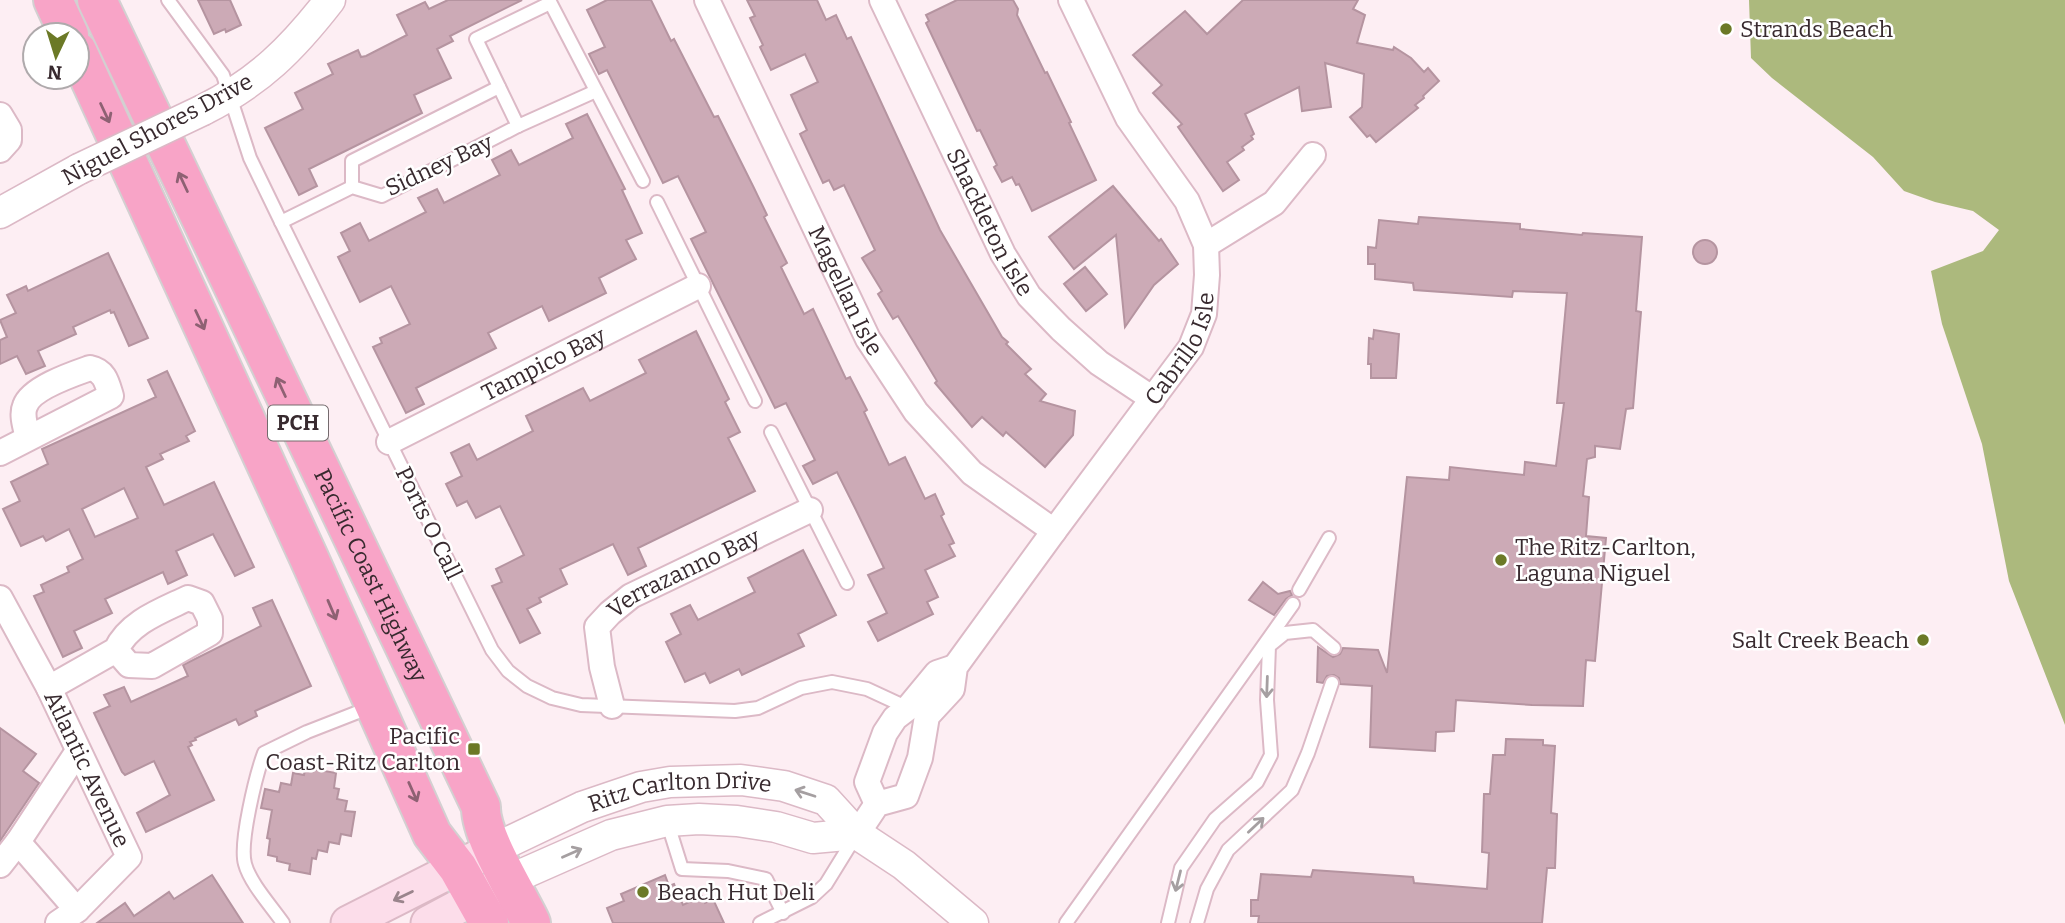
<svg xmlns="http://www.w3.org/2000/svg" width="2065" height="923" font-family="Bitter,serif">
  <rect width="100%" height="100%" fill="#fdeef3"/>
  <path fill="#acb97d" d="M1749 0H2065V725L2009 581 1982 444 1942 324 1931 271 1983 251 1999 230 1973 211 1935 202 1904 191 1873 157 1772 78 1751 58Z"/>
  <g fill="#ccaab6" stroke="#b594a0" stroke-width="2" fill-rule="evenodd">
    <path d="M198 0H230L241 25 226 32 225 29 214 34Z"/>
    <path d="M448 0H522L450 36 453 41 437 49 451 78 414 95 422 113 309 169 317 186 299 195 265 128 303 109 295 93 333 74 328 64 358 50 361 57 366 56 407 35 397 15 425 2 429 9Z"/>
    <path d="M607 0H651L671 41 674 39 714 117 718 116 753 186 767 215 764 217 787 263 781 267 804 314 813 309 846 379 850 377 867 410 864 412 889 465 905 457 925 499 935 494 944 514 941 516 954 543 949 545 955 556 925 570 938 597 927 602 933 614 878 641 868 622 887 613 868 575 884 568 856 510 837 472 813 484 803 466 815 460 786 403 775 408 691 239 706 232 678 176 663 183 607 70 599 74 589 54 605 47 587 10Z"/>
    <path d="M747 0H817L826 20 836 15 847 39 851 37 940 230 1002 337 1008 342 1006 344 1031 369 1025 374 1046 394 1040 401 1075 411 1073 435 1045 467 1006 432 1003 436 982 417 972 427 935 383 937 381 898 316 893 319 878 294 882 291 862 258 875 250 844 185 834 190 829 180 823 183 800 134 807 130 791 95 818 82 805 54 771 70 760 47 763 45 750 18 755 16Z"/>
    <path d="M957 0H1013L1018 9 1017 15 1045 73 1047 72 1071 122 1069 123 1096 180 1032 211 1019 184 1016 185 1012 177 1002 182 994 167 997 165 980 130 977 131 926 23 929 21 926 15Z"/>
    <path d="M1243 0H1358L1353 9 1365 15 1357 43 1393 50 1394 47 1411 58 1424 72 1428 68 1439 81 1423 96 1424 98 1415 105 1418 108 1376 142 1370 135 1367 137 1350 117 1362 107 1364 74 1325 63 1331 107 1302 111 1299 87 1245 114 1254 134 1251 136 1253 139 1242 147 1244 150 1227 162 1239 180 1223 191 1178 127 1182 124 1153 93 1162 85 1133 55 1185 11 1207 34Z"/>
    <path d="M587 114 625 189 622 190 642 233 626 240 636 259 599 278 606 293 549 321 542 306 488 333 496 348 416 388 424 404 406 413 373 347 382 343 380 338 410 324 391 286 360 302 338 257 350 251 341 233 360 223 369 241 426 212 418 198 437 189 444 203 500 175 492 160 511 150 519 165 573 138 566 124Z"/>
    <path d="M1113 186 1159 241 1161 239 1178 264 1154 285 1125 327 1116 235 1074 269 1049 237Z"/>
    <path d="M1419 217 1520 224V229L1582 235 1583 233 1642 237 1636 311 1641 312 1633 408 1626 409 1620 449 1595 446V457L1587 459 1583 496 1589 497 1586 536 1606 538 1595 661 1586 660 1583 706 1532 705 1456 700 1454 731 1436 732 1435 751 1370 747 1372 686 1340 684 1339 678 1334 675 1327 676 1323 683 1317 682 1318 647 1333 657 1340 654 1343 648 1378 650 1387 673 1407 477 1449 480 1450 467 1524 475 1525 462 1556 466 1564 403H1557L1567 293 1513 291 1512 297 1414 290 1413 283 1375 279V264H1368V247L1376 248 1379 220 1418 224Z"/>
    <circle cx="1705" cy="252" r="12"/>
    <path d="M108 253 148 338 129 346 114 312 111 313 110 310 73 327 76 334 38 351 45 366 26 374 17 356 0 364V340L7 337 0 320 16 313 7 295 26 286 28 291Z"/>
    <path d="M1085 267 1107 294 1086 311 1064 284Z"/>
    <path d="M1374 330 1399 334 1396 378H1371V364H1368L1369 338 1373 339Z"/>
    <path d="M696 331 729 399 725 402 740 432 728 438 755 491 638 548 646 566 628 575 613 544 560 569 567 584 539 598 541 602 527 609 540 633 520 643 492 586 502 582 496 569 524 555 500 506 476 518 467 501 457 506 446 484 462 476 451 453 469 444 477 460 533 431 526 416 583 388 590 401 646 373 639 360Z"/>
    <path d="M167 371 195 431 186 436 189 441 160 454 163 459 146 467 164 505 214 482 254 567 235 576 213 534 176 551 187 575 168 584 163 572 105 599 112 613 74 631 82 648 63 657 34 596 44 592 41 585 69 572 67 567 83 559 69 529 46 541 43 536 21 546 3 509 20 501 11 482 48 464 42 449 156 397 148 380ZM124 488 138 518 95 537 82 509Z"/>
    <path d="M803 550 836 615 798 634 804 646 742 675 739 669 710 683 705 673 685 682 666 642 681 634 671 614 690 605 698 620 755 592 748 578Z"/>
    <path d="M1263 582 1278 594 1290 591 1292 595 1286 599 1274 615 1249 600Z"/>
    <path d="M272 600 311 686 255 711 257 716 239 725 236 719 195 738 196 740 190 742 192 745 188 747 214 800 146 832 137 813 170 795 154 761 125 775 122 772 94 713 110 706 104 695 124 687 131 702 188 676 183 665 261 626 253 608Z"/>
    <path d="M0 728 36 754 23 771 39 783 0 841Z"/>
    <path d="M1506 739 1543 740V745L1555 746 1551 813 1557 814 1555 868H1547L1542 923H1258L1259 916H1251V900H1258L1261 874 1311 877 1313 870 1413 877 1414 883 1487 889 1489 853 1482 852 1484 794H1490L1493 755H1505Z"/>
    <path d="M313 769 336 773 334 788 339 789 337 799 347 801 345 811 355 812 351 836 341 834 339 844 329 842 327 852 318 850 316 859 312 858 310 874 289 870 290 864 277 861V857L268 855 270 839 267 838 272 810 261 808 265 789 279 792 281 783 291 785 293 773 304 775 305 770 313 771Z"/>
    <path d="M212 875 243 923H97L125 903 134 916 169 892 174 899Z"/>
    <path d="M665 875 669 886 674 884 683 905 702 896 705 903 713 899 724 923H613L607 908 624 901 621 894Z"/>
  </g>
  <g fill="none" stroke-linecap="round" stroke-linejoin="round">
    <defs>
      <g id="service">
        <path d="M168 0 223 75 250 158 281 222 492 650 508 671 527 686 552 698 581 705 735 711 758 708 801 688 832 682 867 689 908 708"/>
        <path d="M549 0 643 181"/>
        <path d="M518 126 476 39 550 3"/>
        <path d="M352 187V161L499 87"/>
        <path d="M657 202 755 401"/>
        <path d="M281 222 352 187 382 196 518 126 596 91"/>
        <path d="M771 432 847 583"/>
        <path d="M1299 590 1329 538"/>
        <path d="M667 821 682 869 728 871 766 879 783 913"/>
        <path d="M283 923C272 907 250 883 245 864 239 843 256 775 264 753L307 732 371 707"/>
        <path d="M760 923 812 897 826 884 855 837"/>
        <path d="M1066 923 1293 604"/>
        <path d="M1168 923 1181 868 1215 819 1257 782 1271 755 1267 700 1269 646 1285 633 1313 630 1334 648"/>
        <path d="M1197 923 1207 889 1228 850 1292 790 1308 753 1332 683"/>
      </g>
      <g id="minor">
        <path id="s1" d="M707 0 868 339 916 412 972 473 1054 531"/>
        <path id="s2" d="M882 0 1003 254 1029 296 1061 329 1099 363 1153 399"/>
        <path d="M0 115 9 130V140L0 150"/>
        <path d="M1206 245 1274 203 1313 155"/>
        <path id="s3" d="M389 442 698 286"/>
        <path d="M0 453 111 396C107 383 105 371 90 368 73 374 31 388 25 406 21 415 26 429 28 438"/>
        <path id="s4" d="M0 598 49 688 129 857 77 910 58 923"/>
        <path d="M49 688 116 650 129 665 152 666 210 633V619L202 603 188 598C161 611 129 622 116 650"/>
        <path id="s5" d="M612 706 602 667 597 627 610 613 631 596 810 510"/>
        <path d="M877 804 867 782 885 733 895 718 908 708 937 673 955 667"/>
        <path id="s6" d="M857 834 877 804 906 796 920 758 927 716 952 689 955 667 1054 531 1191 347 1204 314 1207 275 1206 245 1187 201 1128 118 1071 0"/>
        <path d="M18 842 77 910"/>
        <path d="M0 865 18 842 78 751"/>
      </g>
      <g id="tertiary">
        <path d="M203 110C260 81 292 49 330 0"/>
        <path d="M0 213 79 169"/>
        <path id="s7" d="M494 849 582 807 641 787 670 782 741 780 784 786 826 800 857 834 904 865 973 923"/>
        <path d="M509 880 611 835 667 821 699 819 737 821 776 827 813 838 857 834"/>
      </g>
      <g id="secondary">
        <path d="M348 923 494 849"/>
        <path d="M428 923 497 886"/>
      </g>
      <g id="trunk">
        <path d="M53 0 69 35"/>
        <path id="s8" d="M97 0 481 807C480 836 518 895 531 923"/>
        <path d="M77 51 309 558 432 834 458 868 489 923"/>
      </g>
    </defs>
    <use href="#service" stroke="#dcb9c6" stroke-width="16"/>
    <use href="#minor" stroke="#dcb9c6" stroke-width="28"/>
    <use href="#tertiary" stroke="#dcb9c6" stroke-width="33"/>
    <use href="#secondary" stroke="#dcb9c6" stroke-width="37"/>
    <use href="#trunk" stroke="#d3d0d1" stroke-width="42"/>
    <use href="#service" stroke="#fff" stroke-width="12"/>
    <use href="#minor" stroke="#fff" stroke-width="24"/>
    <use href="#tertiary" stroke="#fff" stroke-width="30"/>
    <use href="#secondary" stroke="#fcddea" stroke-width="33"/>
    <use href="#trunk" stroke="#f8a4c7" stroke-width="38"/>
    <defs>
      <path id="tertiary-bridge" d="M79 169 203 110"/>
    </defs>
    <use href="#tertiary-bridge" stroke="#dcb9c6" stroke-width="33" stroke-linecap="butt"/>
    <use href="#tertiary-bridge" stroke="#fff" stroke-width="30"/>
  </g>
  <defs><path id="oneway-shaft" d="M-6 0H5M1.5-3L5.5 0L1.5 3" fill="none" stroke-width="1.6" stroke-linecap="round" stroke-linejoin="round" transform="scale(1.75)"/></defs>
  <g stroke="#8e6173">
    <use href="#oneway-shaft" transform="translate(105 113) rotate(65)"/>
    <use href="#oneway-shaft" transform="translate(183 182) rotate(-115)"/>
    <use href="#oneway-shaft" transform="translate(200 320) rotate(65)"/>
    <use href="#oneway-shaft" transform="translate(281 387) rotate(-115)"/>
    <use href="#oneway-shaft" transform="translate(332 610) rotate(67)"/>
    <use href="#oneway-shaft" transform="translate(413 792) rotate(66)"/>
  </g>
  <g stroke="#a59fa1">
    <use href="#oneway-shaft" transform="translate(1267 687) rotate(92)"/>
    <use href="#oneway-shaft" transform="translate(805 793) rotate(-162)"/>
    <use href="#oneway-shaft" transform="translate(1256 825) rotate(-43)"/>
    <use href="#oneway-shaft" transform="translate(572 853) rotate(-24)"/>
    <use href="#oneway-shaft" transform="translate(1178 881) rotate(104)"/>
  </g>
  <use stroke="#9a848c" href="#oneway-shaft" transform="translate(403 896) rotate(154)"/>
  <g fill="#6b7926" stroke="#fff" stroke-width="2.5">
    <circle cx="1726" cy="29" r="7"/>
    <circle cx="1501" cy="560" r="7"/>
    <circle cx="1923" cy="640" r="7"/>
    <rect x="467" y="742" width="14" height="14" rx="3.5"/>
    <circle cx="643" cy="892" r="7"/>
  </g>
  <g text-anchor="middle" stroke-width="5" stroke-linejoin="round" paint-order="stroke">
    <rect fill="#fff" stroke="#746a6d" stroke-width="2" x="268" y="405.5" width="60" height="35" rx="5"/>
    <g font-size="21" font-weight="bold" fill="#382a2f">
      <text x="298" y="430">PCH</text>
    </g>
    <g font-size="23" fill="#382a2f" stroke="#fff" text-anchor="start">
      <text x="1740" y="37">Strands Beach</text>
      <text x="1515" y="555">The Ritz-Carlton,<tspan x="1515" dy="26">Laguna Niguel</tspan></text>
      <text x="1909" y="648" text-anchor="end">Salt Creek Beach</text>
      <text x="460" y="744" text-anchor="end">Pacific<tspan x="460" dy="26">Coast-Ritz Carlton</tspan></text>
      <text x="657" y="900">Beach Hut Deli</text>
    </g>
    <g font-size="23" fill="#382a2f" stroke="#fff">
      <text transform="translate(157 129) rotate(-28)" y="8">Niguel Shores Drive</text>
      <text transform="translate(439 165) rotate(-25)" y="8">Sidney Bay</text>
      <text dy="8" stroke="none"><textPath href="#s2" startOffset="247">Shackleton Isle</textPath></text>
      <text dy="8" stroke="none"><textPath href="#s1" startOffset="322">Magellan Isle</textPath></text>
      <text dy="8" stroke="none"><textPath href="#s6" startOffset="600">Cabrillo Isle</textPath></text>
      <text dy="8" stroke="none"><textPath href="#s3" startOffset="173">Tampico Bay</textPath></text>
      <text transform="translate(429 523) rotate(64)" y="8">Ports O Call</text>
      <text dy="8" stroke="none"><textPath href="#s8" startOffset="637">Pacific Coast Highway</textPath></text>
      <text dy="8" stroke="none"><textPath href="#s5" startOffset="184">Verrazanno Bay</textPath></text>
      <text dy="8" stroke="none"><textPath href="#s4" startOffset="192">Atlantic Avenue</textPath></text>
      <text dy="8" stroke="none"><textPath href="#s7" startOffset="198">Ritz Carlton Drive</textPath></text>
    </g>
  </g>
  <g transform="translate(56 56) rotate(184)"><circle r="33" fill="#ffffff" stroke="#afaaac" stroke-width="2"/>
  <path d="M0-5L12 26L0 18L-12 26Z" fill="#6b7926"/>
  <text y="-10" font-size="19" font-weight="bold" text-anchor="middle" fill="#382a2f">N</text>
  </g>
</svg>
